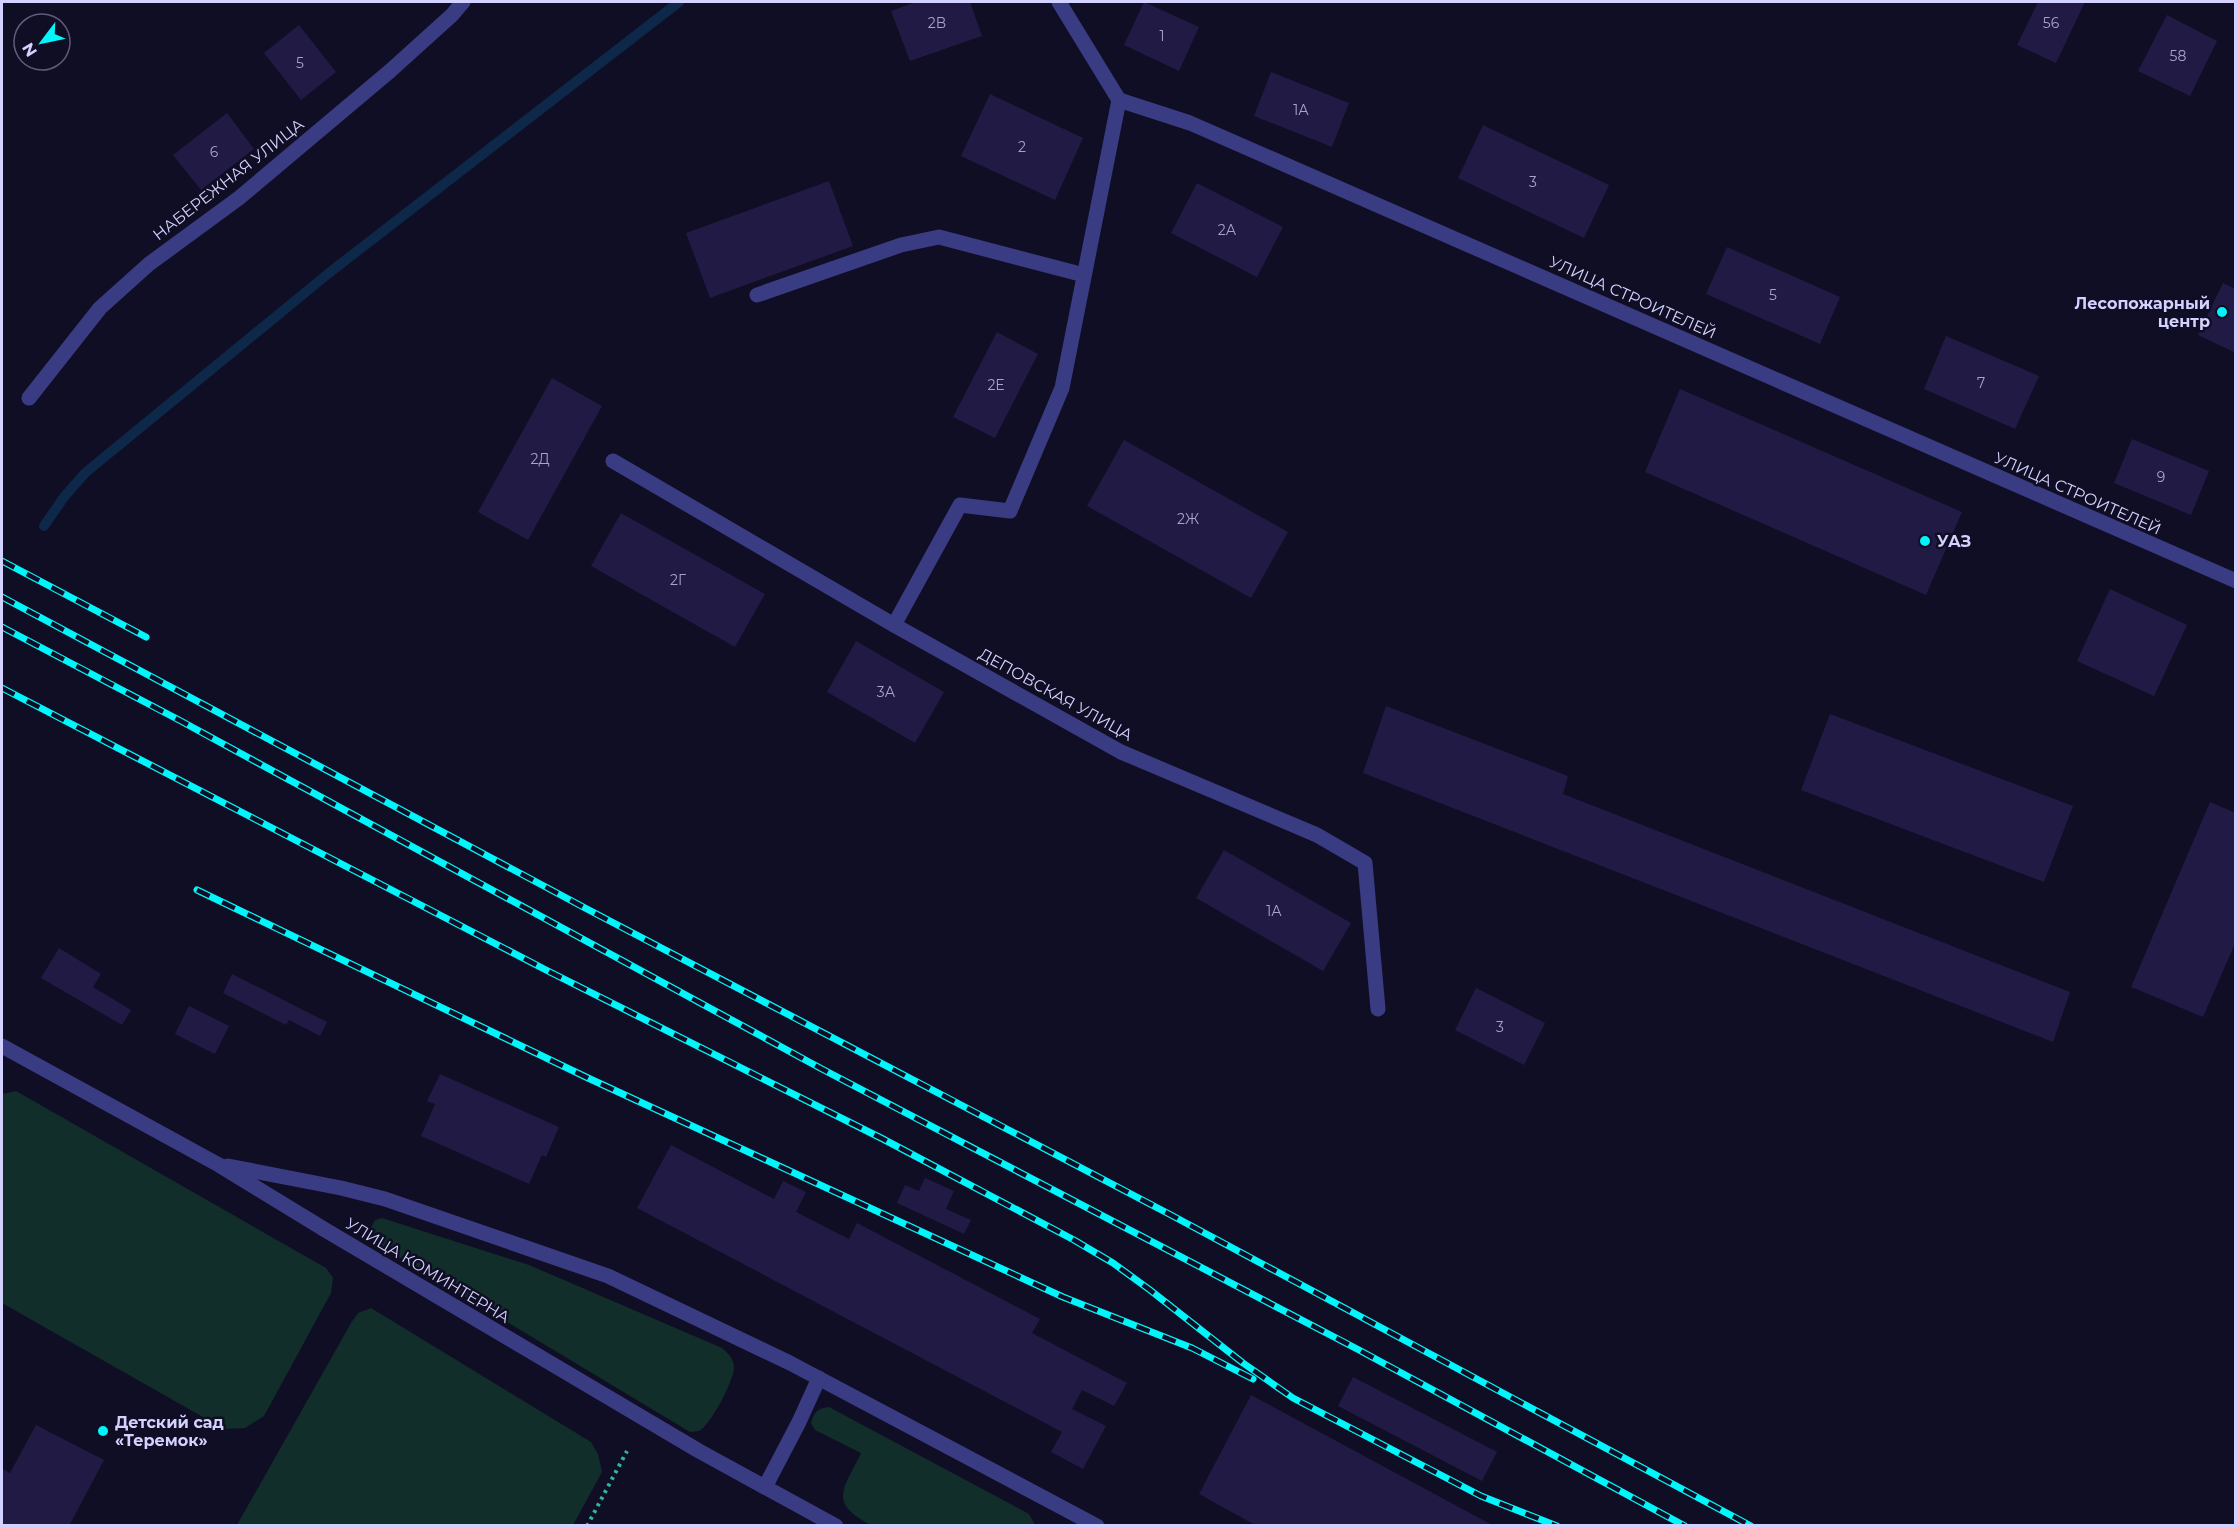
<svg xmlns="http://www.w3.org/2000/svg" width="2237" height="1527" font-family="Montserrat,sans-serif">
  <rect width="100%" height="100%" fill="#100e24"/>
  <g fill="#112e2a">
    <path d="M16 1091 326 1268 333 1278 331 1293 264 1416 245 1428 224 1429 2 1303V1094Z"/>
    <path d="M382 1218 529 1265 722 1348C728 1353 734 1359 734 1368 734 1380 710 1426 699 1431 699 1431 690 1432 690 1432L381 1246 371 1234V1228L375 1220Z"/>
    <path d="M371 1308 591 1442 598 1454 602 1472 573 1525H237L351 1323 358 1313Z"/>
    <path d="M829 1407 1029 1514 1035 1525H871C827 1502 844 1489 861 1453L815 1430 811 1423C814 1412 818 1408 829 1407Z"/>
  </g>
  <g fill="none" stroke-linecap="round" stroke-linejoin="round">
    <path stroke="#0d2849" stroke-width="10" d="M44 526 64 497 85 473 329 273 679 2"/>
  </g>
  <g fill="#201a45">
    <path d="M916 2H970L982 36 910 61 891 11Z"/>
    <path d="M1144 2 1199 27 1179 71 1124 45Z"/>
    <path d="M2038 2H2085L2056 63 2017 45Z"/>
    <path d="M2167 15 2217 41 2190 96 2138 71Z"/>
    <path d="M299 25 336 72 301 100 264 53Z"/>
    <path d="M1271 72 1349 103 1332 147 1254 116Z"/>
    <path d="M990 94 1083 138 1055 200 961 156Z"/>
    <path d="M227 113 254 149 201 190 173 155Z"/>
    <path d="M1483 125 1609 185 1584 238 1458 178Z"/>
    <path d="M829 181 853 246 710 298 686 233Z"/>
    <path d="M1197 183 1283 227 1257 277 1171 233Z"/>
    <path d="M1727 247 1840 297 1820 344 1706 294Z"/>
    <path d="M2223 283 2236 289V353L2198 335Z"/>
    <path d="M997 332 1038 354 995 438 953 417Z"/>
    <path d="M1946 336 2039 376 2015 429 1924 389Z"/>
    <path d="M552 378 602 406 528 540 478 512Z"/>
    <path d="M1680 389 1962 512 1926 595 1645 472Z"/>
    <path d="M2132 439 2209 471 2191 515 2114 483Z"/>
    <path d="M1124 440 1288 532 1251 598 1087 506Z"/>
    <path d="M621 513 765 594 735 647 591 566Z"/>
    <path d="M2110 589 2187 625 2154 696 2077 661Z"/>
    <path d="M856 641 944 692 915 743 827 692Z"/>
    <path d="M1386 706 1568 776 1563 794 2070 992 2053 1042 1363 773Z"/>
    <path d="M1830 714 2073 806 2044 882 1801 790Z"/>
    <path d="M2210 802 2236 813V941L2203 1017 2131 987Z"/>
    <path d="M1224 850 1351 923 1323 971 1196 898Z"/>
    <path d="M59 948 101 974 93 987 131 1010 122 1025 41 978Z"/>
    <path d="M232 974 327 1022 320 1036 289 1020 286 1025 223 993Z"/>
    <path d="M1476 988 1545 1023 1524 1065 1455 1030Z"/>
    <path d="M189 1006 229 1026 215 1054 175 1034Z"/>
    <path d="M440 1074 559 1127 546 1157 542 1155 529 1184 421 1136 435 1104 427 1101Z"/>
    <path d="M671 1145 774 1199 783 1181 806 1192 796 1212 849 1239 857 1223 1040 1319 1032 1333 1127 1383 1114 1406 1082 1390 1072 1409 1106 1426 1083 1469 1051 1452 1062 1432 637 1208Z"/>
    <path d="M925 1178 954 1191 946 1209 971 1220 964 1234 897 1203 905 1185 919 1191Z"/>
    <path d="M1353 1377 1497 1452 1482 1481 1338 1406Z"/>
    <path d="M1251 1395 1494 1526H1257L1199 1494Z"/>
    <path d="M36 1425 104 1460 69 1526H2V1495L3 1491 2 1490V1469L10 1473Z"/>
  </g>
  <g fill="none" stroke-linecap="round" stroke-linejoin="round">
    <path stroke="#2fb5a3" stroke-width="4" stroke-dasharray="3 4.5" stroke-linecap="butt" d="M587 1526 627 1451"/>
    <g stroke="#393c83" stroke-width="15">
      <path d="M1059 2 1119 100 1190 123 2236 581"/>
      <path d="M757 295 901 245 939 237 1084 275"/>
      <path d="M29 398 100 308 149 264 239 198 390 71 452 15 463 2"/>
      <path d="M613 461 894 625 1121 752 1317 835 1365 863 1378 1009"/>
      <path d="M894 625 960 505 1010 511 1062 388 1119 100"/>
      <path d="M2 1046 219 1165 327 1231 699 1451 836 1526"/>
      <path d="M228 1166 341 1188 385 1199 608 1276 790 1363 1097 1526"/>
      <path d="M765 1487 799 1422 819 1378"/>
    </g>
    <defs>
      <g id="rail">
        <path d="M2 561 146 637"/>
        <path d="M2 597 587 909 1171 1215 1751 1526"/>
        <path d="M2 627 179 720 822 1069 1359 1350 1685 1526"/>
        <path d="M2 688 546 970 883 1139 1074 1240 1113 1263 1150 1290 1243 1363 1293 1398 1481 1496 1557 1526"/>
        <path d="M197 890 588 1078 1063 1297 1192 1348 1253 1379"/>
      </g>
    </defs>
    <use href="#rail" stroke="#01f5fb" stroke-width="7"/>
    <use href="#rail" stroke="#100e24" stroke-width="4.5" stroke-dasharray="14" stroke-linecap="butt"/>
  </g>
  <g fill="#01f5fb" stroke="#100e24" stroke-width="2">
    <circle cx="2222" cy="312" r="6"/>
    <circle cx="1925" cy="541" r="6"/>
    <circle cx="103" cy="1431" r="6"/>
  </g>
  <g text-anchor="middle" stroke-width="5" stroke-linejoin="round" paint-order="stroke">
    <g font-size="14" fill="#a6a3d0">
      <text x="937" y="28">2В</text>
      <text x="2051" y="28">56</text>
      <text x="1162" y="41">1</text>
      <text x="2178" y="61">58</text>
      <text x="300" y="68">5</text>
      <text x="1301" y="115">1А</text>
      <text x="1022" y="152">2</text>
      <text x="214" y="157">6</text>
      <text x="1533" y="187">3</text>
      <text x="1227" y="235">2А</text>
      <text x="1773" y="300">5</text>
      <text x="1981" y="388">7</text>
      <text x="996" y="390">2Е</text>
      <text x="540" y="464">2Д</text>
      <text x="2161" y="482">9</text>
      <text x="1188" y="524">2Ж</text>
      <text x="678" y="585">2Г</text>
      <text x="886" y="697">3А</text>
      <text x="1274" y="916">1А</text>
      <text x="1500" y="1032">3</text>
    </g>
    <g font-size="16" fill="#d3d1ff" stroke="#100e24">
      <text transform="translate(228 179) rotate(-38)" y="6">НАБЕРЕЖНАЯ УЛИЦА</text>
      <text transform="translate(1633 297) rotate(24)" y="6">УЛИЦА СТРОИТЕЛЕЙ</text>
      <text transform="translate(2078 493) rotate(24)" y="6">УЛИЦА СТРОИТЕЛЕЙ</text>
      <text transform="translate(1056 694) rotate(29)" y="6">ДЕПОВСКАЯ УЛИЦА</text>
      <text transform="translate(428 1270) rotate(31)" y="6">УЛИЦА КОМИНТЕРНА</text>
    </g>
    <g font-size="16" font-weight="bold" fill="#d3d1ff" stroke="#100e24" text-anchor="start">
      <text x="2210" y="309" text-anchor="end">Лесопожарный<tspan x="2210" dy="18">центр</tspan></text>
      <text x="1937" y="547">УАЗ</text>
      <text x="115" y="1428">Детский сад<tspan x="115" dy="18">«Теремок»</tspan></text>
    </g>
  </g>
  <rect width="2237" height="1527" fill="none" stroke="#d3d1ff" stroke-width="6"/>
  <g transform="translate(42 42) rotate(238)"><circle r="28" fill="#100e24" stroke="#5e5c7c" stroke-width="1.5"/>
  <path d="M0-4.5L10 22L0 15L-10 22Z" fill="#01f5fb"/>
  <text y="-9" font-size="16" font-weight="bold" text-anchor="middle" fill="#d3d1ff">N</text>
  </g>
</svg>
